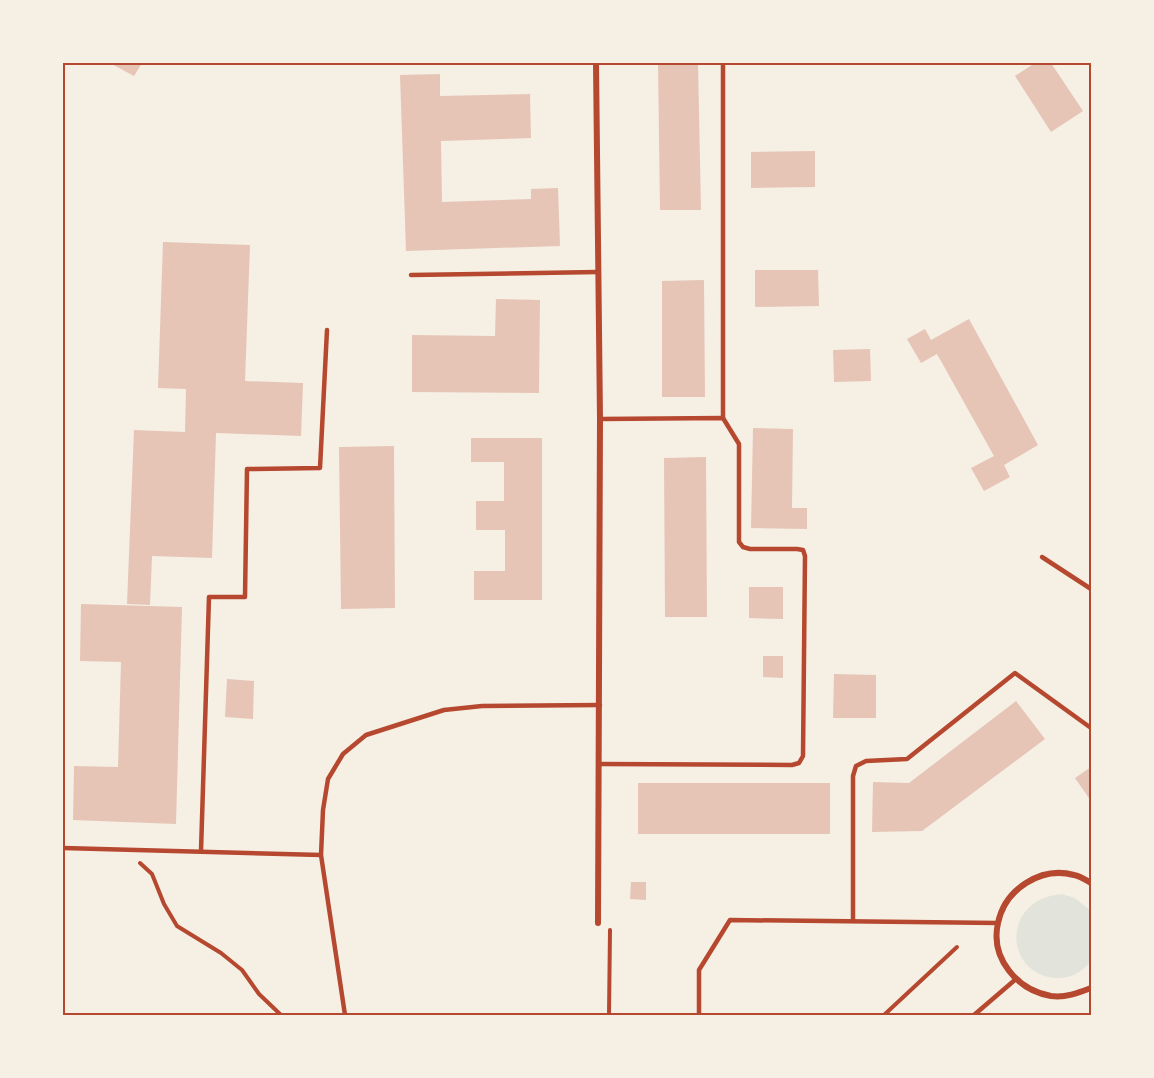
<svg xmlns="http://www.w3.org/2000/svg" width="1154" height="1078" font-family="Mulish,sans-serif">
  <rect width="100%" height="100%" fill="#f6efe4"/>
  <path fill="#e2e4dc" d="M1062 894 1075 898 1091 911V961C1082 973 1069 979 1054 978 1004 973 1001 899 1062 894Z"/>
  <g fill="#e6c5b7">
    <path d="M110 63H142L134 76Z"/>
    <path d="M658 63H698L701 210H660Z"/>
    <path d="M1035 63H1051L1083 111 1051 132 1015 76Z"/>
    <path d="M440 74V96L530 94 531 138 441 141 442 202 531 199V189L558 188 560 246 406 251 400 75Z"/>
    <path d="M815 151V187L751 188V152Z"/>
    <path d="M163 242 250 245 245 381 303 383 301 436 216 433 212 558 152 556 150 605 127 604 134 430 185 432 186 389 158 388Z"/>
    <path d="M755 270H818L819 306 755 307Z"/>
    <path d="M704 280 705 397H662V281Z"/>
    <path d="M496 299 540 300 539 393 412 392V335L495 336Z"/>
    <path d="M969 319 1038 445 1004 465 1010 477 984 491 971 468 994 456 937 354 921 363 907 339 925 329 931 340Z"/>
    <path d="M870 349 871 381 834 382 833 350Z"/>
    <path d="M753 428 793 429 792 508H807V529L751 528Z"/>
    <path d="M471 438H542V600H474V571H505V530H476V501H504V462H471Z"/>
    <path d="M394 446 395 608 341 609 339 447Z"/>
    <path d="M706 457 707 617H665L664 458Z"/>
    <path d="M749 587H783V619L749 618Z"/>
    <path d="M81 604 182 607 176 824 73 820 74 766 118 767 121 662 80 661Z"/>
    <path d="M763 656H783V678L763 677Z"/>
    <path d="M834 674 876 675V718H833Z"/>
    <path d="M227 679 254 681 253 719 225 717Z"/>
    <path d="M1016 701 1045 739 922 831 872 832 873 782 909 783Z"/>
    <path d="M1091 767V801L1075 778Z"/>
    <rect x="638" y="783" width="192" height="51"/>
    <path d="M631 882H646V900L630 899Z"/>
  </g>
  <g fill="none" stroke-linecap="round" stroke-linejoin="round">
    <g stroke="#b5482f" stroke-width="4">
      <path d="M140 863 152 874 164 904 177 926 221 953 242 970 259 994 281 1015"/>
      <path d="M609 1015 610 930"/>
      <path d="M884 1015 957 947"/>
    </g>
    <g stroke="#b5482f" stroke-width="4.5">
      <path d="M723 63V418"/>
      <path d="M411 275 598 272"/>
      <path d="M1042 557 1091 589"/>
      <path d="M599 764 792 765 799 763 803 756 805 556 803 550 797 549H750L743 547 739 542V444L723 418 600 419"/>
      <path d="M63 848 321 855"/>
      <path d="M201 851 209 597H245L247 469 320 468 327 330"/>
      <path d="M853 921V776L856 766 866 761 907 759 1015 673 1091 728"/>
      <path d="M345 1015 321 855 323 810 328 779 343 754 366 735 444 710 482 706 600 705"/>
      <path d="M699 1015V970L730 920 998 923"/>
      <path d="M974 1015 1016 979"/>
    </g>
    <g stroke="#b5482f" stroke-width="6">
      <path d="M596 63 600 419 598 923"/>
      <path d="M1091 883C1086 880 1080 876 1074 875 1041 866 1005 889 998 923 990 958 1017 990 1051 996 1065 998 1078 993 1091 988"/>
    </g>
  </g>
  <rect width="1154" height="1078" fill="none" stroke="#f6efe4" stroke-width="129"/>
  <rect x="64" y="64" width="1026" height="950" fill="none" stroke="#b5482f" stroke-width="2"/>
</svg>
